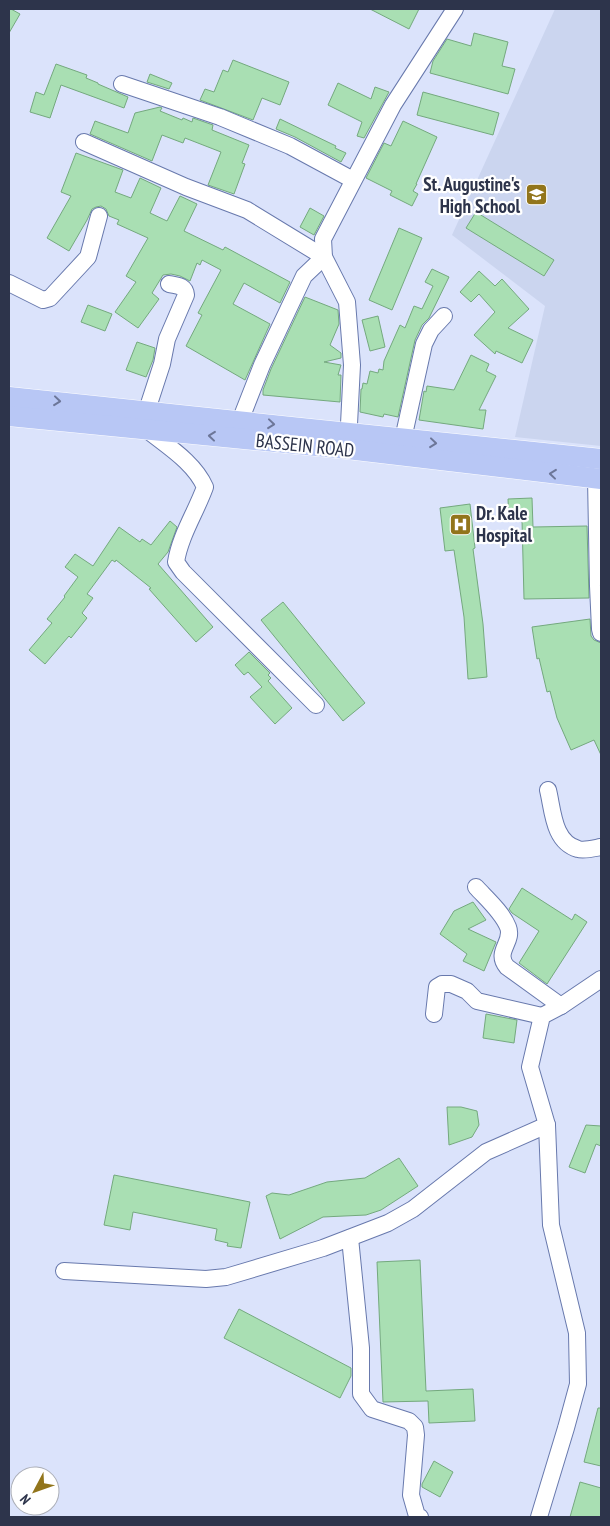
<svg xmlns="http://www.w3.org/2000/svg" width="610" height="1526" font-family="'PT Sans Narrow',sans-serif">
  <rect width="100%" height="100%" fill="#dbe3fb"/>
  <path fill="#cbd5ef" d="M555 9H601V446L515 437 545 306 452 235Z"/>
  <g fill="#a9dfb3" stroke="#74a97e">
    <path d="M9 9H11L20 14 9 33Z"/>
    <path d="M370 9H419L409 29Z"/>
    <path d="M474 33 508 42 502 66 515 69 508 94 430 73 433 61 447 39 471 46Z"/>
    <path d="M233 60 289 82 280 105 262 98 253 120 200 100 205 89 214 92 223 70 228 72Z"/>
    <path d="M56 64 87 75 86 78 98 83V84L128 97 124 108 61 85 50 118 30 112 36 92 44 95Z"/>
    <path d="M150 74 172 83 169 89 147 82Z"/>
    <path d="M338 83 371 99 375 87 389 92 364 138 357 136 362 122 328 105Z"/>
    <path d="M423 92 499 113 493 135 417 115Z"/>
    <path d="M160 107 162 108 160 111 182 120 183 118 192 122 193 118 213 125 212 130 249 145 242 163 245 164 234 194 208 185 221 152 185 138 183 143 162 135 152 161 90 134 95 121 128 133 135 113Z"/>
    <path d="M280 119 336 146 335 148 346 153 341 162 295 137 276 129Z"/>
    <path d="M403 121 437 137 416 184H417L413 191 418 194 412 206 390 195 392 191 366 178 384 143 391 146Z"/>
    <path d="M76 153 123 170 115 192 131 198 140 178 161 188 150 213 167 221 180 196 197 204 184 231 223 250 225 247 290 282 280 303 244 283 233 304 270 324 245 380 186 346 202 315 198 313 221 270 202 260 200 265 197 263 190 281 180 276 171 274 163 275 152 293 159 299 138 328 115 312 136 282 126 276 148 238 117 224 119 220 109 216 106 209 101 206 96 207 92 209 87 220 69 251 47 238 71 196 61 192Z"/>
    <path d="M310 208 324 216 314 235 300 227Z"/>
    <path d="M476 212 554 260 544 276 466 228Z"/>
    <path d="M399 228 422 238 392 310 369 300Z"/>
    <path d="M432 269 449 277 429 318 422 325 415 340 398 417 384 414 383 417 360 412 361 389H362L363 383 367 384 370 371 378 373 379 369 383 370 384 361 400 325 405 328 414 306 422 309 433 286 425 282Z"/>
    <path d="M479 271 495 286 502 279 529 309 508 328 533 340 522 363 496 351 495 354 474 335 495 312 479 294 471 302 460 292Z"/>
    <path d="M305 297 338 310 339 324 330 345 341 353V358L324 362 341 365 338 375H341L340 402 263 395V390L271 369Z"/>
    <path d="M88 305 112 314 105 331 81 322Z"/>
    <path d="M378 316 385 347 370 351 362 320Z"/>
    <path d="M137 342 155 348 153 360 146 377 126 370Z"/>
    <path d="M471 355 489 364 486 371 496 376 479 410H486L483 429 419 420 424 391 426 392 427 386 454 390Z"/>
    <path d="M532 498 533 527 587 526 589 598 524 599 522 520 509 521 508 499Z"/>
    <path d="M470 504 475 548 473 549 483 624 487 677 468 679 464 617 454 550 445 551 440 508Z"/>
    <path d="M170 521 177 527 168 552 158 564 213 627 196 642 149 589 151 588 116 560 115 562 112 560 87 594 93 598 82 613 87 618 71 638 69 636 45 664 29 650 52 623 47 619 65 597 64 596 78 577 65 567 75 554 93 566 119 527 140 542 142 539 151 545Z"/>
    <path d="M283 602 365 703 343 721 261 620Z"/>
    <path d="M590 619 591 636 594 640 601 643V755L594 740 571 750 557 718 550 691 547 692 539 658 537 659 532 627Z"/>
    <path d="M249 652 270 673 268 675 271 678 268 681 292 708 275 724 250 697 262 687 248 672 244 675 235 665Z"/>
    <path d="M522 888 572 920 575 914 587 922 547 984 519 963 539 931 512 913 509 909Z"/>
    <path d="M473 902 486 920 468 929 496 942 484 971 463 961 467 954 440 934 454 911Z"/>
    <path d="M486 1014 517 1020 514 1043 483 1038Z"/>
    <path d="M447 1107H461L477 1111 479 1125 472 1137 449 1145Z"/>
    <path d="M586 1125 601 1126V1146L596 1144 585 1173 569 1167Z"/>
    <path d="M399 1158 418 1186 381 1210 366 1215 323 1217 280 1239 266 1196 272 1193 289 1195 327 1182 365 1178Z"/>
    <path d="M114 1175 250 1202 241 1248 227 1246 228 1243 215 1240 217 1229 133 1212 130 1230 104 1225Z"/>
    <path d="M420 1260 426 1391 473 1389 475 1421 429 1423 428 1401 383 1402 377 1262Z"/>
    <path d="M239 1309 351 1368V1376L340 1398 224 1338Z"/>
    <path d="M598 1408H601V1466L584 1462Z"/>
    <path d="M434 1461 453 1472 440 1497 422 1487V1484Z"/>
    <path d="M580 1482 601 1488V1517H570Z"/>
  </g>
  <g fill="none" stroke-linecap="round" stroke-linejoin="round">
    <defs>
      <g id="minor">
        <path d="M122 84 220 117 290 146 353 180"/>
        <path d="M84 142 186 187 247 210 324 257 304 276 262 365 240 421"/>
        <path d="M9 283 43 300 50 298 88 257 99 216"/>
        <path d="M169 284C177 286 185 285 186 295L167 339 162 364 147 410 146 429C167 446 194 462 205 487 196 512 180 536 176 562L183 572 316 705"/>
        <path d="M403 439 424 344 431 330 444 316"/>
        <path d="M348 444 352 365 347 302 324 257 323 239 393 105 455 9"/>
        <path d="M597 466 596 478 598 586 600 629 601 633"/>
        <path d="M548 790C553 810 553 842 578 849 584 851 595 848 601 847"/>
        <path d="M476 887C487 899 502 912 508 927 514 942 494 952 507 967L561 1006"/>
        <path d="M434 1014 437 987 442 984H451L467 991 477 1001 542 1016"/>
        <path d="M350 1238 361 1348V1394L372 1409 409 1421 415 1427 416 1435 411 1495 417 1516 420 1517"/>
        <path d="M64 1271 206 1279 226 1277 323 1248 388 1223 413 1209 486 1152 547 1125"/>
        <path d="M539 1517 566 1428 578 1384 577 1333 551 1225 547 1125 530 1067 542 1016 561 1006 601 979"/>
      </g>
      <g id="major">
        <path d="M9 397C206 417 404 440 601 459"/>
        <path d="M9 416 347 449 601 479"/>
      </g>
    </defs>
    <use href="#minor" stroke="#6879ad" stroke-width="18"/>
    <use href="#major" stroke="#fff" stroke-width="21"/>
    <use href="#minor" stroke="#fff" stroke-width="16"/>
    <use href="#major" stroke="#b8c7f5" stroke-width="20"/>
  </g>
  <defs><path id="oneway-chevron" d="M-2-3.5L2.5 0L-2 3.5" fill="none" stroke-width="1.6" stroke-linecap="round" stroke-linejoin="round" transform="scale(1.25)"/></defs>
  <g stroke="#6c7698">
    <use href="#oneway-chevron" transform="translate(57 401) rotate(6)"/>
    <use href="#oneway-chevron" transform="translate(271 424) rotate(6)"/>
    <use href="#oneway-chevron" transform="translate(212 436) rotate(-174)"/>
    <use href="#oneway-chevron" transform="translate(433 443) rotate(6)"/>
    <use href="#oneway-chevron" transform="translate(553 474) rotate(-174)"/>
  </g>
  <defs>
    <symbol id="school-square" viewBox="-11 -11 22 22"><rect x="-9" y="-9" width="18" height="18" rx="4" fill="#92751b" stroke="#fff"/><path d="M0-5L7-2L0 1L-7-2ZM-4 1L0 2.5L4 1V4Q0 6-4 4Z" fill="#fff"/></symbol>
    <symbol id="hospital-square" viewBox="-11 -11 22 22"><rect x="-9" y="-9" width="18" height="18" rx="4" fill="#92751b" stroke="#fff"/><path d="M-5-5h3v3.5h4V-5h3V5h-3V1.5h-4V5h-3Z" fill="#fff"/></symbol>
  </defs>
  <g fill-rule="evenodd">
    <use href="#school-square" x="524" y="182" width="25" height="25"/>
    <use href="#hospital-square" x="448" y="512" width="25" height="25"/>
  </g>
  <g text-anchor="middle" stroke-width="4.5" stroke-linejoin="round" paint-order="stroke">
    <g font-size="19" font-weight="bold" fill="#2d344b" stroke="#fff" text-anchor="end">
      <text x="520" y="191">St. Augustine's<tspan x="520" dy="22">High School</tspan></text>
      <text x="476" y="520" text-anchor="start">Dr. Kale<tspan x="476" dy="22">Hospital</tspan></text>
    </g>
    <g font-size="19" fill="#2d344b" stroke="#fff">
      <text transform="translate(305 445) rotate(6)" y="7">BASSEIN ROAD</text>
    </g>
  </g>
  <rect width="610" height="1526" fill="none" stroke="#2d344b" stroke-width="20"/>
  <g transform="translate(35 1491) rotate(229)"><circle r="24" fill="#ffffff" stroke="#abaeb7"/>
  <path d="M0-4L9 19L0 12L-9 19Z" fill="#92751b"/>
  <text y="-8" font-size="14" font-weight="bold" text-anchor="middle" fill="#2d344b">N</text>
  </g>
</svg>
